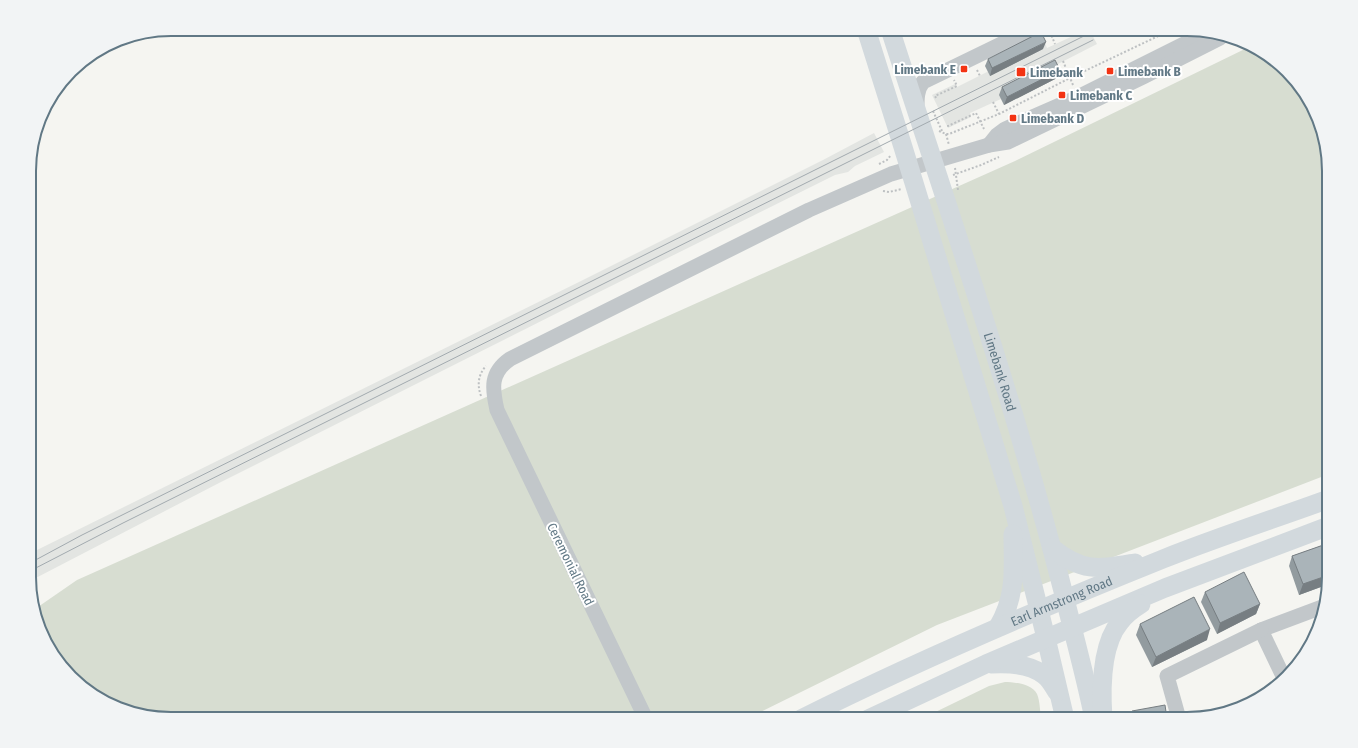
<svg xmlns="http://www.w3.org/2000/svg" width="1358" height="748" font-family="'Fira Sans Condensed',sans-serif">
  <rect width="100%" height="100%" fill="#f5f5f1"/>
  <g fill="#e3e5e2">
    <path d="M1088 29H1089L1097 44 1056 65 1054 72 1057 78 1004 105 1001 99 970 113 971 117 948 128 932 95 955 84 957 87 1045 43 1047 48Z"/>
    <path d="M874 133 884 152 855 166 848 172 835 175 589 297 219 483 30 581V554L37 550 581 281 823 160Z"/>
  </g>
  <g fill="#d7ddd1">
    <path d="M1251 46 1258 48 1305 92 1329 162V474L937 625 746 719H171L100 700 53 656 35 609 77 580 1015 161Z"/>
    <path d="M1005 682C1014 682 1032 684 1037 694 1040 701 1040 711 1041 719H921L989 686Z"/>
  </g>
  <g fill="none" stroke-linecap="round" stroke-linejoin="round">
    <g stroke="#bdc0c2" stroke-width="2" stroke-dasharray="2 2" stroke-linecap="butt">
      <path d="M1050 32 1055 44"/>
      <path d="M1063 61 1073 85"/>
      <path d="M977 70 980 76"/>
      <path d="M936 98 935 96 957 86 954 80"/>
      <path d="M993 102 999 114"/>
      <path d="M933 111 942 131"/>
      <path d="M948 125V126L976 113 984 129"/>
      <path d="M939 131 946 134H949L999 114 1070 78 1173 29"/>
      <path d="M946 134 949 145"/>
      <path d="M879 164 887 160 891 155"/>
      <path d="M955 168 958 190"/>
      <path d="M953 175 981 165 999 157"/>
      <path d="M883 191 889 192 902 189"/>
      <path d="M481 396C477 385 478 375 486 366"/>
    </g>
    <g stroke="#c2c7ca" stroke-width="15">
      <path d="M917 108C917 99 917 89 923 82L1032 29"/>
      <path d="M989 145 997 135 1005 129 1078 97 1204 34"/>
      <path d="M1283 676 1261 630 1322 607"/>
      <path d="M646 719 497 410C492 388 490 373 510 359L809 210 891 174 989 145 1008 142 1143 77 1220 38"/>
      <path d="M1179 719 1167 676 1261 630"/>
    </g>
    <g stroke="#d2d9dd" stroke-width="19">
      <path d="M866 29 903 147 1013 506 1046 638 1065 719"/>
      <path id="s1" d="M890 29C951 218 1016 406 1065 599 1075 639 1086 679 1094 719"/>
      <path d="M1052 548C1083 573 1099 569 1135 563"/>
      <path d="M998 627C1017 595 1013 569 1013 534"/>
      <path d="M991 664C1008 663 1030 664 1044 675 1050 679 1053 686 1057 692"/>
      <path id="s2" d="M801 719C919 660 1041 608 1163 559 1218 537 1274 519 1329 499"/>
      <path d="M868 719 986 664 1165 588 1329 526"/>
      <path d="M1103 719C1101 690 1101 645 1120 622 1126 614 1133 609 1141 604"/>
    </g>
    <g stroke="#a2aaaf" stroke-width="1">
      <path d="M30 563 82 535 1090 33"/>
      <path d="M30 571 123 523 1093 40"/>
    </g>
  </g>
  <g fill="#929b9f">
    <path d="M1043 49 990 76 985 66 988 59Z"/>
    <path d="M1057 78 1004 105 999 95 1002 87Z"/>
    <path d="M1329 543V584L1299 595 1289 566 1292 556Z"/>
    <path d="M1205 592 1260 604 1256 614 1217 634 1201 602Z"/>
    <path d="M1140 624 1207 640 1152 667 1136 635Z"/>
    <path d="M1132 711 1167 719H1129Z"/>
  </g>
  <g fill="#777e82">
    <path d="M1046 42 1043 49 990 76 992 68Z"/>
    <path d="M1060 70 1057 78 1004 105 1007 97Z"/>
    <path d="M1329 575V584L1299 595 1303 584Z"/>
    <path d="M1260 604 1256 614 1217 634 1220 623Z"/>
    <path d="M1210 629 1207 640 1152 667 1156 657Z"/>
  </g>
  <g fill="#aab4b9" stroke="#777e82">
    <path d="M1041 32 1046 42 992 68 988 59Z"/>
    <path d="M1055 60 1060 70 1007 97 1002 87Z"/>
    <path d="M1329 543V575L1303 584 1292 556Z"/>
    <path d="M1244 572 1260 604 1220 623 1205 592Z"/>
    <path d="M1194 597 1210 629 1156 657 1140 624Z"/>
    <path d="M1165 705 1167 719H1133L1132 711Z"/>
  </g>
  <g fill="#f33313" stroke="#fff" stroke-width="1.5">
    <rect x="960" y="65" width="8" height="8" rx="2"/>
    <rect x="1106" y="67" width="8" height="8" rx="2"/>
    <rect x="1016" y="67" width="10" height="10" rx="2"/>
    <rect x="1058" y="91" width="8" height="8" rx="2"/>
    <rect x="1009" y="114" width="8" height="8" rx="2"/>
  </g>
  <g text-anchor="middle" stroke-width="4" stroke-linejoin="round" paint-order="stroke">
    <g font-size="13" font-weight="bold" fill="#617885" stroke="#fff" text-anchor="start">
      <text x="956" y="74" text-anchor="end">Limebank E</text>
      <text x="1118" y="76">Limebank B</text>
      <text x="1030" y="77">Limebank</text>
      <text x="1070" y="100">Limebank C</text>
      <text x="1021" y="123">Limebank D</text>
    </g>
    <g font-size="13" fill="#617885" stroke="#fff">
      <text dy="5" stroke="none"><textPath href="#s1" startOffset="360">Limebank Road</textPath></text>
      <text transform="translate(571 564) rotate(64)" y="5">Ceremonial Road</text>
      <text dy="5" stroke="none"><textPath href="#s2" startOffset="286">Earl Armstrong Road</textPath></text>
    </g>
  </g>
  <path d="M0 0H1358V748H0ZM171 36H1187A135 135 0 0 1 1322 171V577A135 135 0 0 1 1187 712H171A135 135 0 0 1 36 577V171A135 135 0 0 1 171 36Z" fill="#f2f4f5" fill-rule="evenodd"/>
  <path fill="none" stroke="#617885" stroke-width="2" d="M171 36H1187A135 135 0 0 1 1322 171V577A135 135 0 0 1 1187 712H171A135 135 0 0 1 36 577V171A135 135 0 0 1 171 36Z"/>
</svg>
